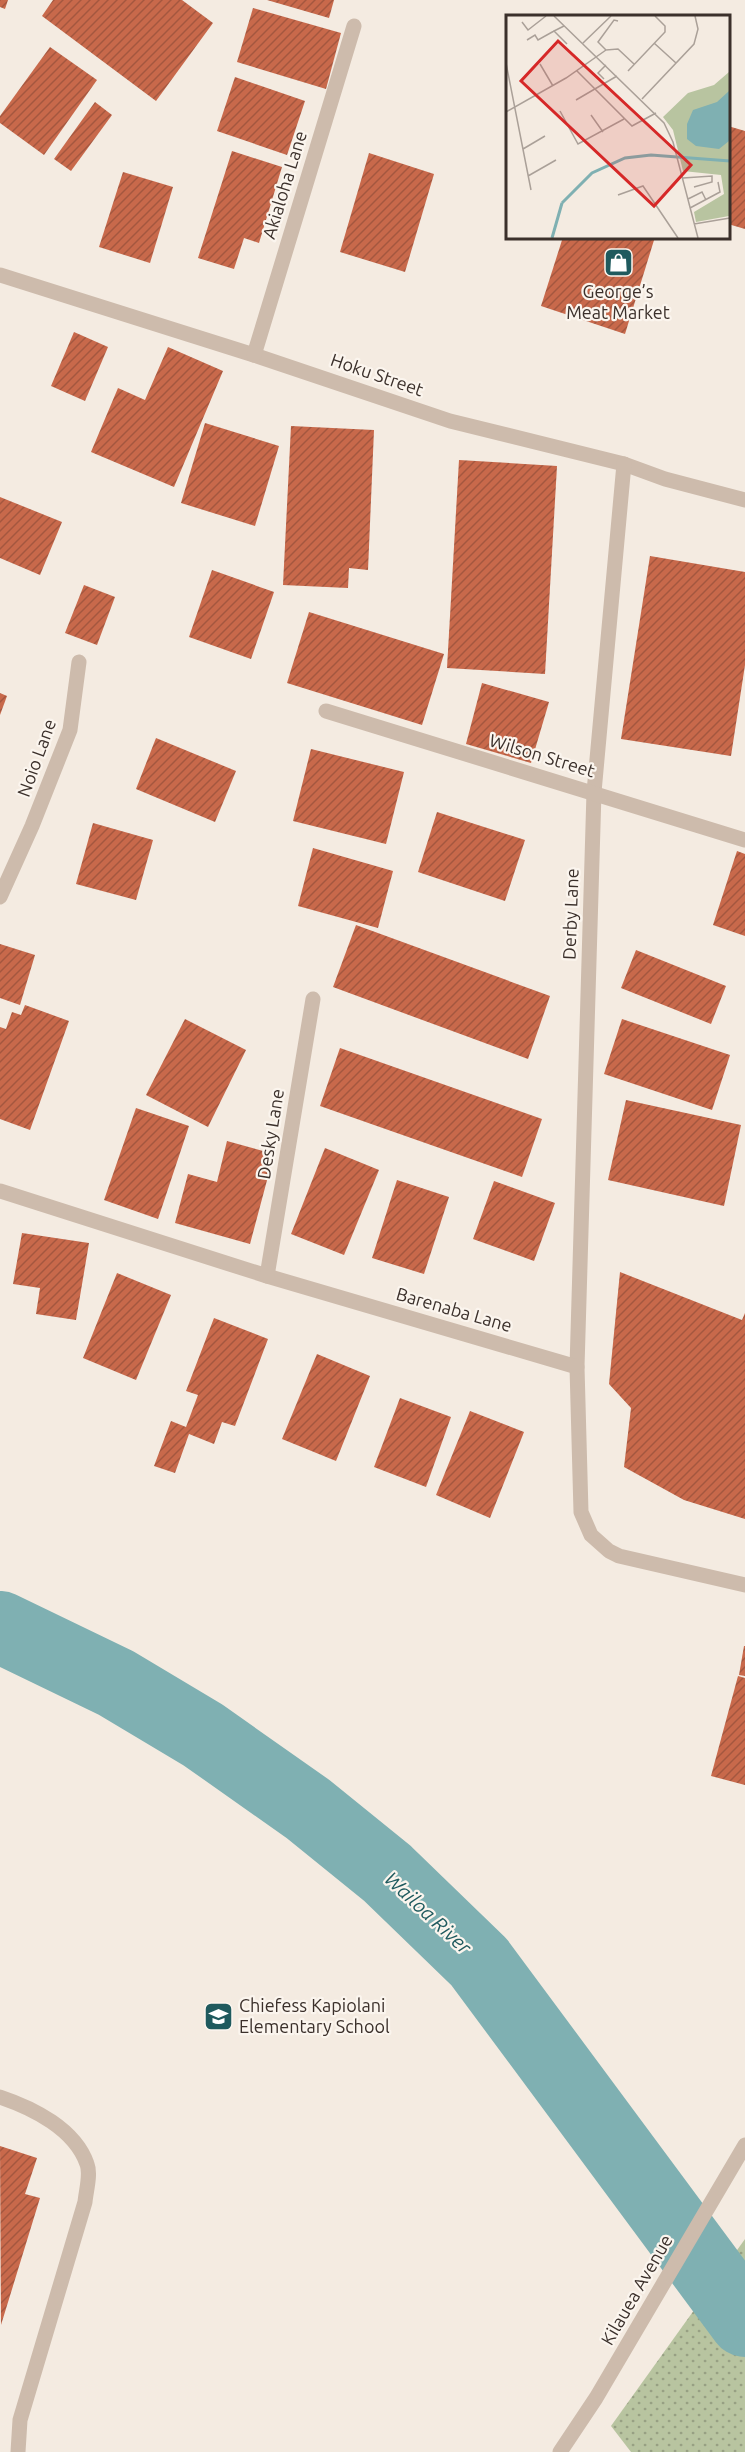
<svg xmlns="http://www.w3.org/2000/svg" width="745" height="2452" font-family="Ubuntu,sans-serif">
  <defs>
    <pattern id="grass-dots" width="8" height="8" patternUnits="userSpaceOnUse" patternTransform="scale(1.5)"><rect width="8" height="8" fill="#b8c4a0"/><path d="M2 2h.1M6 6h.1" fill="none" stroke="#97a083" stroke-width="1.8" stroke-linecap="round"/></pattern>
    <pattern id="building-hatch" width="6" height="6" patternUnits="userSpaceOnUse" patternTransform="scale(1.5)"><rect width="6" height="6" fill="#c8694b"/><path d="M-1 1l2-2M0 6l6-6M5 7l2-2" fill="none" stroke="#a4573f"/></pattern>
  </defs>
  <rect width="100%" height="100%" fill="#f4ebe1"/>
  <path fill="url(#grass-dots)" d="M745 2239V2452H631L611 2426Z"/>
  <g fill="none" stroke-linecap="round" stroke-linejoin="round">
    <path stroke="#7fb0b2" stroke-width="72" d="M0 1627 116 1683 203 1735 308 1809 387 1873 479 1962 745 2321"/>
  </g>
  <g fill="url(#building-hatch)">
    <path d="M0 0H8L5 9 0 7Z"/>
    <path d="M53 0H182L213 23 156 101 42 16Z"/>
    <path d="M267 0H334L329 18Z"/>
    <path d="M253 8 341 33 326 89 237 62Z"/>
    <path d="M50 47 97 80 44 155 0 123V116Z"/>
    <path d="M235 77 305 101 287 155 217 131Z"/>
    <path d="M95 102 112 115 71 171 54 159Z"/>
    <path d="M728 126 745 131V229L728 224Z"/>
    <path d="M232 151 282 167 259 243 244 238 234 269 198 258Z"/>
    <path d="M369 153 434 174 405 272 340 252Z"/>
    <path d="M123 172 173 187 150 263 99 247Z"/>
    <path d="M563 237H655L625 334 541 306Z"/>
    <path d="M74 332 108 347 85 401 51 386Z"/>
    <path d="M168 347 223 371 174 487 91 452 118 388 145 400Z"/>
    <path d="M205 423 279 446 255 526 181 503Z"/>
    <path d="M291 426 374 430 368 570 349 568 348 588 283 585Z"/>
    <path d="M459 460 557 466 545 674 447 668Z"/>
    <path d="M0 497 62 522 40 575 0 558Z"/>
    <path d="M650 556 745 572V665L731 756 621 739Z"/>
    <path d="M212 570 274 592 251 659 189 637Z"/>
    <path d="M84 585 115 597 97 645 65 633Z"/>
    <path d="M309 612 444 654 422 725 287 683Z"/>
    <path d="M482 683 549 702 531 763 466 744Z"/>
    <path d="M0 693 7 696 0 715Z"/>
    <path d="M156 738 236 771 215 822 136 789Z"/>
    <path d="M311 749 404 772 386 844 293 821Z"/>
    <path d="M437 812 525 840 505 901 418 872Z"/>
    <path d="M93 823 153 840 136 900 76 884Z"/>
    <path d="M313 848 393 871 378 928 298 906Z"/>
    <path d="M737 851 745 854V936L713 925Z"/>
    <path d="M356 925 550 996 528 1059 333 987Z"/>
    <path d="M0 944 35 955 20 1005 0 998Z"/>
    <path d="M636 950 726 986 711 1024 621 988Z"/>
    <path d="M25 1005 69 1021 30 1130 0 1119V1027L6 1029 12 1012 21 1015Z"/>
    <path d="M185 1019 246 1050 208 1127 146 1095Z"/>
    <path d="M622 1019 730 1055 712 1110 604 1074Z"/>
    <path d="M340 1048 542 1119 522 1177 320 1106Z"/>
    <path d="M626 1100 741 1125 724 1206 608 1180Z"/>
    <path d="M136 1108 189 1126 158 1219 104 1200Z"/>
    <path d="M227 1141 274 1154 250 1244 175 1223 188 1174 217 1182Z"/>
    <path d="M325 1148 379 1170 344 1255 291 1234Z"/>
    <path d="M397 1180 449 1197 424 1274 372 1258Z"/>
    <path d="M494 1181 555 1203 534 1261 473 1239Z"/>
    <path d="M22 1233 89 1243 76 1320 36 1314 40 1288 13 1284Z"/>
    <path d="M620 1272 742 1320 745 1313V1519L684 1500 624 1467 631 1408 609 1384Z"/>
    <path d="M117 1273 171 1295 136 1380 83 1358Z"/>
    <path d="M214 1318 268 1339 235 1426 222 1422 214 1444 189 1434 175 1473 154 1466 171 1421 186 1427 198 1395 186 1391Z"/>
    <path d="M317 1354 370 1376 336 1461 282 1439Z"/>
    <path d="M400 1398 451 1417 426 1487 374 1467Z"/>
    <path d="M470 1411 524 1432 490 1518 436 1495Z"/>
    <path d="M744 1646H745V1676L739 1675Z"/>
    <path d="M738 1676 745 1678V1785L711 1776Z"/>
    <path d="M0 2146 37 2158 25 2194 40 2198 1 2325Z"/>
  </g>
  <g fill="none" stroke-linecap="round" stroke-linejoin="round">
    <g stroke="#cdbbac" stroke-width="15">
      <path d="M0 275 254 355 450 421 624 464 665 479 745 500"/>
      <path d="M254 355 354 26"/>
      <path d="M624 464 594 792 577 1367 581 1512 591 1535 609 1551 619 1556 745 1585"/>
      <path d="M326 711 745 840"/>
      <path d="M0 897 32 826 70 730 79 662"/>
      <path d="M0 1191 267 1276 577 1367"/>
      <path d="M267 1276 313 999"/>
      <path d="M0 2097C33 2108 75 2129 87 2164 91 2174 86 2191 85 2202L20 2420 18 2452"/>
      <path d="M560 2452 596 2398 745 2145"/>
    </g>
  </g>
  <defs>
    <symbol id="shop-square" viewBox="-11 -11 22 22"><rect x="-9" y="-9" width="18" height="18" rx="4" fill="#1f5a5e" stroke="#fbf5ee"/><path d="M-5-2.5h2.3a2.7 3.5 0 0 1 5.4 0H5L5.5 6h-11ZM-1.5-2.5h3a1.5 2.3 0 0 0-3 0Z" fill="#fff"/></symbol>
    <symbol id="school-square" viewBox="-11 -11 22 22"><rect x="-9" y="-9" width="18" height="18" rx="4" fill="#1f5a5e" stroke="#fbf5ee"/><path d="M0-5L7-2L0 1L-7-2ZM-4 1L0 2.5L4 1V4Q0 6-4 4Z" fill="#fff"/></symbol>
  </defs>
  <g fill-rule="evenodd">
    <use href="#shop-square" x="602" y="246" width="33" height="33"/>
    <use href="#school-square" x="202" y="2000" width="33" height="33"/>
  </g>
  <g text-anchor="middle" stroke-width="4.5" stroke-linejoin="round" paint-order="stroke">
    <g font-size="18" fill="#3b302b" stroke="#fbf5ee">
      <text transform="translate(285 185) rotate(-73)" y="6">Akialoha Lane</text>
      <text transform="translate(377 375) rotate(19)" y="6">Hoku Street</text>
      <text transform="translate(542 756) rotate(17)" y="6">Wilson Street</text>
      <text transform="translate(37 758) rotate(-70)" y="6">Noio Lane</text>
      <text transform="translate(571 914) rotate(-88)" y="6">Derby Lane</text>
      <text transform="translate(271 1134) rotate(-81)" y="6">Desky Lane</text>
      <text transform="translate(454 1310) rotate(16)" y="6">Barenaba Lane</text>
      <text transform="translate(637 2290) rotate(-60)" y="6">Kilauea Avenue</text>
    </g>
    <g font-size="18" fill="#3b302b" stroke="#fbf5ee">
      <text x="618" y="298">George’s<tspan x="618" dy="21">Meat Market</tspan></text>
      <text x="239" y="2012" text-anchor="start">Chiefess Kapiolani<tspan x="239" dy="21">Elementary School</tspan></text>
    </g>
    <g font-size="20" font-style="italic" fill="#1f5a5e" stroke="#fbf5ee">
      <text transform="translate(428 1913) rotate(43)" y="7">Wailoa River</text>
    </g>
  </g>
  <g transform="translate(506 15)">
    <rect width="224" height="224" fill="#f4ebe1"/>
    <path d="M223 57V201L190 207 188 197 218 179 215 160 177 156 167 115 157 102 182 78 208 70Z" fill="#b8c4a0"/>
    <path d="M223 76V126L213 134 190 131 181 124V109L187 95 211 87Z" fill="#7fb0b2"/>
    <path fill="none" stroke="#7fb0b2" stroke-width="3" d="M56 188 86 158 119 143 145 140 224 146M46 223 56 188"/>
    <path fill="none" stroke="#aaa098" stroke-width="1.5" d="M48 1 158 108 167 127 192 223M112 6 108 5 92 27 100 35 112 34 128 49M16 7 22 15 40 1M58 11 48 16 61 29M21 25 29 20 32 25 48 16M77 28 105 1M148 28 170 48M0 48 25 175M34 49 47 71M71 56 126 111 150 98M122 56 159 17V11L149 1M98 64 92 58 100 50M136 84 188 29 192 14 189 1M70 85 111 61M54 96 72 129 118 104M0 97 60 63 100 35M85 100 97 117M17 134 39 121M22 161 50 145M177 163 206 161V167L188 172M112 180 137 171 172 223M182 184 196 177 200 185M184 193 214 177 212 167M188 209 224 203"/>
    <path fill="#d62828" fill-opacity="0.15" stroke="#d62828" stroke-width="3" d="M52 26 185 150 148 191 15 66Z"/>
    <rect width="224" height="224" fill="none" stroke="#3b302b" stroke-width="3"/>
  </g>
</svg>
